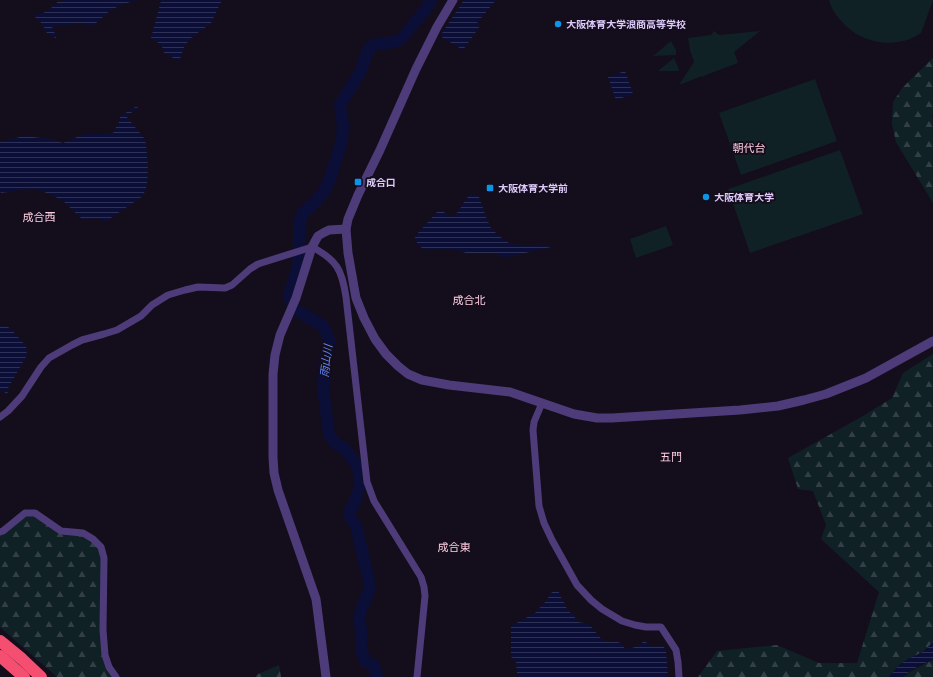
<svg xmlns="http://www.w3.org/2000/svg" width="933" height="677" font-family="Quicksand,'Noto Sans JP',sans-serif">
  <defs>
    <pattern id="forest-firs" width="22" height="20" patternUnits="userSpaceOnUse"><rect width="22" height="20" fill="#102126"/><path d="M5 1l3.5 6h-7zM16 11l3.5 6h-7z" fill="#324046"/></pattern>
    <pattern id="water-rules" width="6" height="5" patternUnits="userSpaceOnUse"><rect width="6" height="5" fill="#0b0f37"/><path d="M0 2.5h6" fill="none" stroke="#2e3155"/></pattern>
  </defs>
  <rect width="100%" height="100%" fill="#140d1c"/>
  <g fill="url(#forest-firs)">
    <path d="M933 58V112L932 117 933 119V203L896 142 892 124 893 102 903 87Z"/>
    <path d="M933 354V642L923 652 908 659 899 665 889 677H698L717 651 777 645 819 663H857L879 592 821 539 826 525 813 491 798 489 788 458 863 416 892 398 903 373Z"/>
    <path d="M25 513H35L61 531 83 533 101 547 105 655 116 677H57L0 627V532Z"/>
    <path d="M933 660V677H903C912 670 922 665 933 660Z"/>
    <path d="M279 665 281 677H256L258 674Z"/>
  </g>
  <g fill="#102126">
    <path d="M829 0H933L921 33C918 35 914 37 910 39 888 47 863 42 846 26 838 18 832 11 829 0Z"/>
    <path d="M714 31 719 35 760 31 734 52 738 63 706 75 703 77 702 76 679 85 694 62 690 50 688 38 711 35Z"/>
    <path d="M671 41 676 50V55L653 56Z"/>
    <path d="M674 58 678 67 679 71H658Z"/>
    <path d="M815 79 837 141 741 175 719 113Z"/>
    <path d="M840 150 863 214 750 253 728 189Z"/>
    <path d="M666 226 673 245 636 258 630 239Z"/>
  </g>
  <g fill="url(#water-rules)">
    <path d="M64 0H137C129 2 120 5 113 9 105 13 100 22 91 26L78 23H74L69 26H55L52 27C53 31 56 33 56 38 45 34 47 32 42 24 40 21 37 19 35 17L36 14C45 15 53 7 58 1L62 2Z"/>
    <path d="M160 0H222L211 23 191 38 185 45 179 61 164 53C163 45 158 42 151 38L161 1Z"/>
    <path d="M464 0H496L477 23 480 26 463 50 440 36Z"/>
    <path d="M625 71 633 94 616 100 608 77Z"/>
    <path d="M138 106 137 109 126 116 144 138 146 144 148 168 147 185 143 196 105 222 99 218 82 219 62 200 40 190 27 189 1 193 0 191V142L24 136 50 139 63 143 84 134H102L113 133 119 122 120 117 131 109Z"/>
    <path d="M471 194 477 195 479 197 486 217 491 228 498 235 507 242 512 244 523 246 554 245 555 246 508 257H504L494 253H466L453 249 427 250 420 247 418 245 415 238 416 235 438 211 441 210 449 216 452 217C461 212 463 200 471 194Z"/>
    <path d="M0 326 8 327 12 330 26 346 27 355 7 390 8 394 0 390Z"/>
    <path d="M552 592H559C560 597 562 598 564 602 567 609 567 612 575 615V619L578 622C580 623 585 622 587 624 593 626 597 636 603 640 612 645 619 637 625 649 634 648 638 647 644 641L653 647 663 646 666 650 668 677H520L517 673 516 661 511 657V626L535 613 546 601Z"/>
    <path d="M933 642V660L922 664 910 671 903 677H889L899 665 908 659 923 652Z"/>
  </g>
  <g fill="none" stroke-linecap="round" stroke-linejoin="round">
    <path stroke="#0b0f37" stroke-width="12" d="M377 677 376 672 374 665 365 661 361 649 362 639 361 628 359 622 361 610 368 594 370 585 356 526 350 516V511L356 499 360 485 358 467 345 449 335 443 329 434 323 387 325 359 329 346V340L325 329 320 324 296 310 289 298 290 291 296 274 299 257V223L303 213 316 201 323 193 328 184 337 157 342 140 343 125 340 105 361 71 367 53 371 46C380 42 392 44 399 40 404 38 407 32 410 28 417 20 426 11 431 0"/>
    <g stroke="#4e3b79" stroke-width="7">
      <path d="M542 403 534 422 533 430 539 506 544 523 552 540 577 585 591 600 602 609 622 621 635 625 646 627H661L676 650 678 662 679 677"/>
      <path d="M0 417 8 411 22 396 41 367 49 358 72 345 82 340 104 334 117 330 141 316 152 305 168 295 185 290 198 287 225 288 232 285 250 269 258 264 312 247C337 260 342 270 346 297L367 482 374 501 421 577 424 587 425 596 417 677"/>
      <path d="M0 532 3 531 25 513H35L61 531 83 533 93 539 101 547 104 558 103 630 105 655 109 667 116 677"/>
    </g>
    <g stroke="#4e3b79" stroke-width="9">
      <path d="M453 0 437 27 416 69 380 150 358 195 348 219 346 229 348 253 356 298 364 318 375 339 386 354 398 366 408 374 422 380 449 385 510 392 574 414 597 418H612L740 410 778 406 804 400 826 394 866 378 933 341"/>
      <path d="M326 677 316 599 278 490 274 473 273 457V374L275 355 280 335 296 298 312 247 318 236 323 233 329 230 346 229"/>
    </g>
    <g stroke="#f44e70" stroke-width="12">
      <path d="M0 641 22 659 41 677"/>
      <path d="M0 656 24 677"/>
    </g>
  </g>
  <g fill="#0e94e5" stroke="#140d1c" stroke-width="1.5">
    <circle cx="558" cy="24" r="4"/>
    <rect x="354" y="178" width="8" height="8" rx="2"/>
    <rect x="486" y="184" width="8" height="8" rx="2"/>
    <circle cx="706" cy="197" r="4"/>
  </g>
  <g text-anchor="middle" stroke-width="4" stroke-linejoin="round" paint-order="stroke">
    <g font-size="10" font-weight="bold" fill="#decbfc" stroke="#140d1c" text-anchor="start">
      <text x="566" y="28">大阪体育大学浪商高等学校</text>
      <text x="366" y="186">成合口</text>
      <text x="498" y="192">大阪体育大学前</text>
      <text x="714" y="201">大阪体育大学</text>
    </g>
    <g font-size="11" fill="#fccdde" stroke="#140d1c">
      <text x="749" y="152">朝代台</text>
      <text x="39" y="221">成合西</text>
      <text x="469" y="304">成合北</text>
      <text x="671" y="461">五門</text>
      <text x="454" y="551">成合東</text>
    </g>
    <g font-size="11" font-style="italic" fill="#6087f5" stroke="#140d1c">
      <text transform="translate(326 361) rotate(-83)" y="4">雨山川</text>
    </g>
  </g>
</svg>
